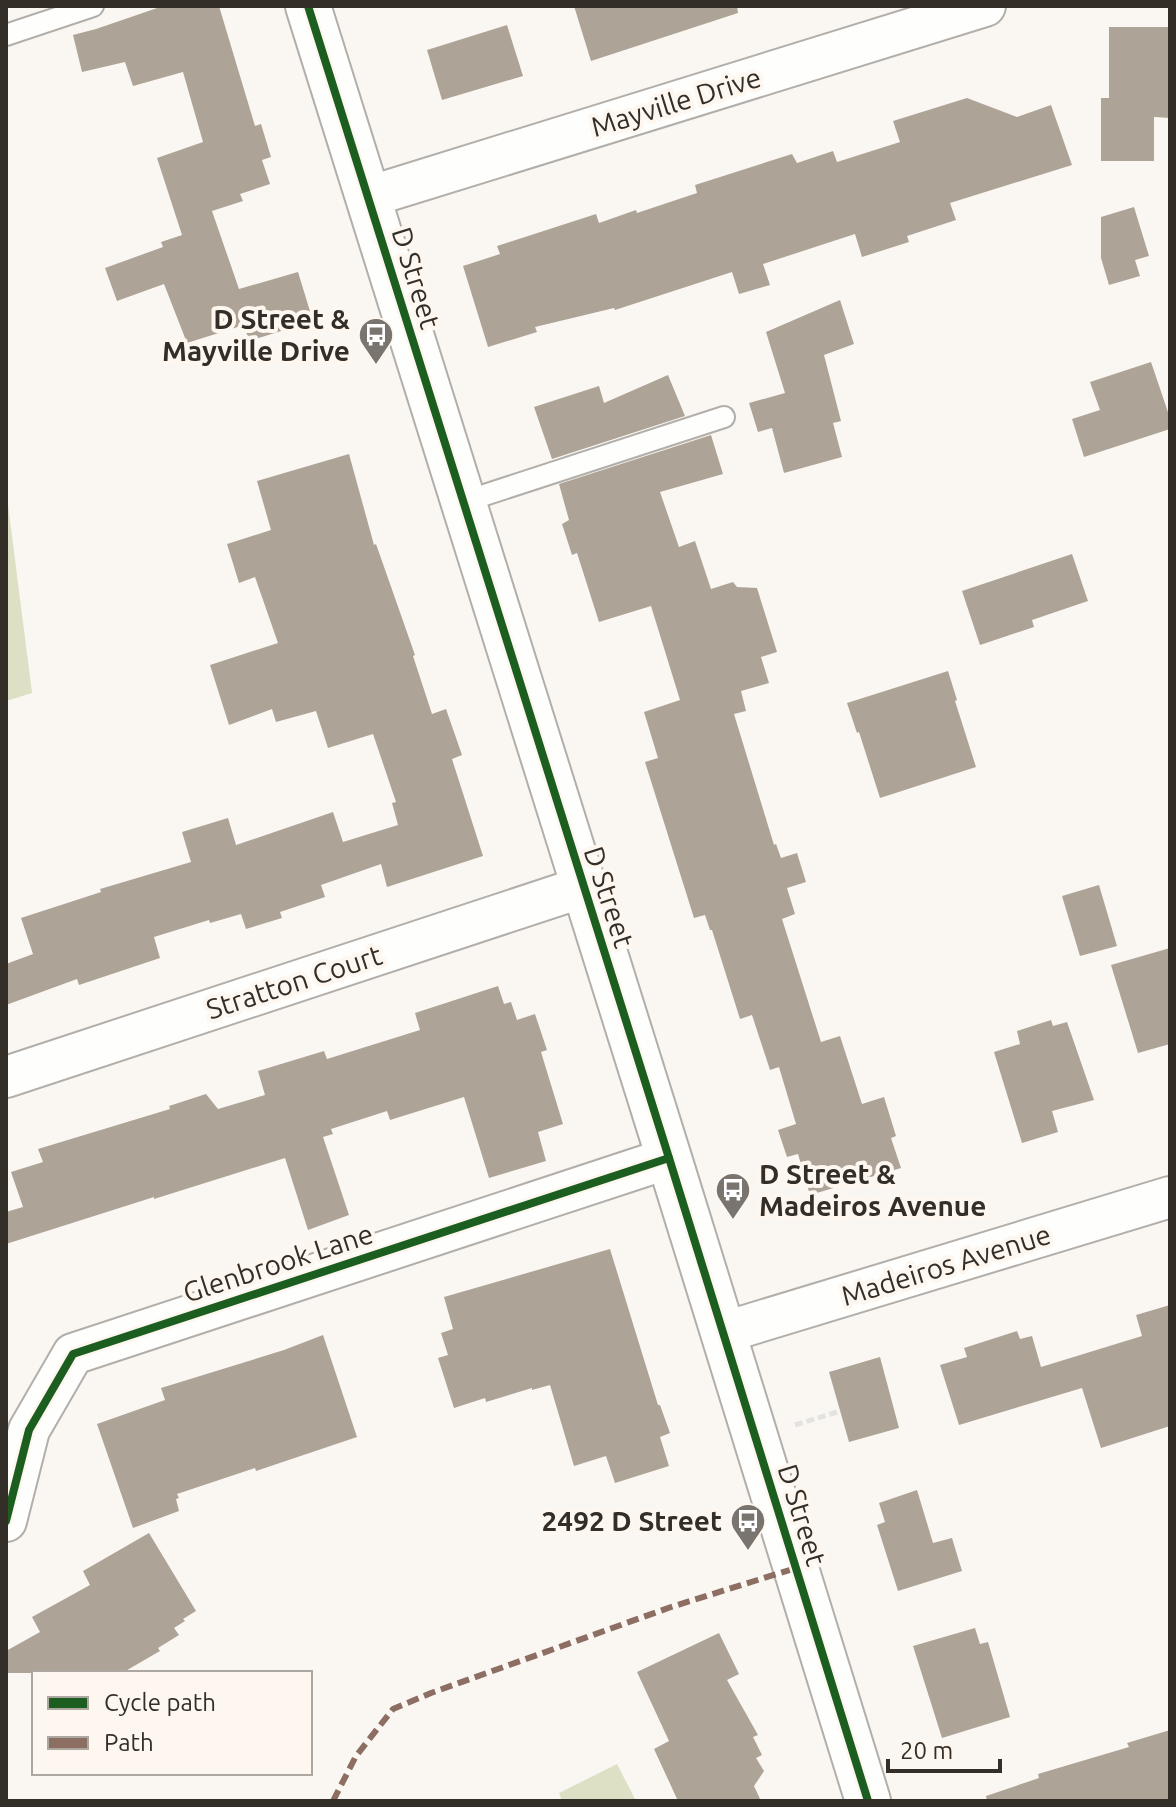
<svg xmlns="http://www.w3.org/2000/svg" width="1176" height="1807" font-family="Ubuntu,sans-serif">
  <rect width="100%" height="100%" fill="#faf7f3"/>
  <g fill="#dde0c4">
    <path d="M6 489 32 693 6 701Z"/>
    <path d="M617 1764 636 1801H562L559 1793Z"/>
  </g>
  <g fill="#aea397">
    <path d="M163 6H219L255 126 261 124 271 157 262 160 270 184 240 194 243 201 212 211 239 289 298 272 313 321 249 341 244 325 187 343 164 284 117 301 105 268 163 247 161 242 182 235 157 158 203 142 183 72 133 86 125 62 82 72 73 35 96 29Z"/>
    <path d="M574 6H737L738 13 591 61Z"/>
    <path d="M507 25 523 76 442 100 427 50Z"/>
    <path d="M1109 27H1170V118L1154 117V161H1101V98H1109Z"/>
    <path d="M967 98 1017 117 1051 105 1072 165 950 203 956 220 907 236 909 242 862 257 855 234 763 264 770 285 739 294 732 272 615 310 614 308 535 327 537 332 488 347 463 266 500 254 497 246 596 214 599 223 636 210 637 213 697 193 695 185 792 154 797 163 833 151 837 162 900 142 893 121Z"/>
    <path d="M1134 207 1149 256 1135 260 1140 276 1109 285 1101 258V217Z"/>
    <path d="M840 300 854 344 824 355 841 421 833 423 842 457 784 473 772 428 758 432 749 403 785 393 766 332Z"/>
    <path d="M1151 362 1170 418V429L1084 457 1072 419 1100 410 1090 382Z"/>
    <path d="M668 375 685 416 552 459 534 407 599 386 604 403Z"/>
    <path d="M711 435 723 474 660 492 679 547 695 541 711 589 733 582 737 587 757 588 777 652 761 657 769 683 741 691 746 711 734 714 774 845 776 844 781 858 797 853 806 882 787 888 795 914 782 919 821 1042 840 1036 862 1104 884 1097 896 1136 891 1138 901 1168 810 1195 798 1154 787 1157 778 1130 796 1124 779 1067 770 1070 752 1015 740 1019 712 930H710L705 915 694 918 645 762 658 758 644 712 680 700 651 606 599 622 577 553 572 555 562 524 569 520 559 484Z"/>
    <path d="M349 454 374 545 376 544 415 655 413 656 432 714 446 709 462 755 452 759 483 856 387 887 381 864 321 885 325 897 280 912 282 918 246 929 241 914 210 923 209 920 154 937 160 958 79 985 77 979 6 1005V964L33 954 21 918 101 892 100 889 191 862 182 832 228 818 236 845 333 812 343 842 398 825 392 803 396 802 373 734 328 748 316 711 276 722 272 709 229 725 210 665 278 643 255 577 239 583 227 544 271 530 257 481Z"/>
    <path d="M1072 554 1088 601 1032 620 1034 627 980 645 962 591Z"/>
    <path d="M948 671 957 700 955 701 976 767 880 798 859 732 857 733 847 703Z"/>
    <path d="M1099 885 1117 946 1080 956 1062 896Z"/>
    <path d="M1170 948V1044L1138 1053 1111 965Z"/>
    <path d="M498 986 504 1004 511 1002 517 1020 535 1014 547 1050 541 1052 563 1124 538 1132 546 1161 489 1178 464 1097 390 1120 387 1111 331 1129 333 1134 323 1137 349 1215 308 1230 285 1158 154 1199V1197L6 1244V1212L23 1207 11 1172 43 1162 38 1149 170 1109 169 1106 206 1094 218 1109 265 1095 258 1071 324 1051 327 1059 420 1030 415 1013Z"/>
    <path d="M1051 1020 1053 1026 1067 1022 1094 1100 1052 1111 1058 1132 1022 1143 994 1052 1020 1044 1017 1031Z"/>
    <path d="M610 1249 658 1405H660L670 1433 660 1437 669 1466 615 1483 606 1456 574 1466 550 1385 532 1390V1388L486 1402 485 1398 454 1408 438 1358 448 1355 441 1333 453 1329 444 1297Z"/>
    <path d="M1170 1305V1426L1101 1448 1082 1388 959 1425 940 1365 967 1357 964 1348 1017 1331 1020 1339 1032 1336 1041 1367 1142 1336 1136 1315Z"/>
    <path d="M323 1335 357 1437 256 1471 255 1468 177 1494 179 1498 176 1499 179 1511 133 1528 97 1424 165 1400 161 1388 284 1350Z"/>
    <path d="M880 1357 899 1428 849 1442 829 1372Z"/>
    <path d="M917 1490 933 1543 952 1538 962 1571 898 1591 877 1525 885 1522 879 1503Z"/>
    <path d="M149 1533 196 1611 183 1619 185 1621 174 1628 179 1635 158 1648 160 1651 122 1673H6V1651L40 1632 32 1617 90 1585 83 1571Z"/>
    <path d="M975 1628 980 1644 988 1642 1010 1717 942 1738 913 1646Z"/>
    <path d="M719 1633 739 1674 727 1680 758 1735 753 1737 762 1755 756 1758 764 1771 754 1786 761 1801H678L654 1749 669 1741 637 1672Z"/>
    <path d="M1170 1730V1801H987L986 1796 1039 1778 1038 1774 1129 1747 1127 1743Z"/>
  </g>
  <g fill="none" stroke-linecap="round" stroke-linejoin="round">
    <defs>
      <g id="service">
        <path d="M6 35 93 6"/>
        <path d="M463 502 724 417"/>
      </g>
      <g id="minor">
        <path d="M368 197 985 6"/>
        <path d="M6 1077 583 887"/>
        <path d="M722 1333 1170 1197"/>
        <path d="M6 1521 29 1430 73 1354 669 1158"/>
      </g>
      <path id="secondary" d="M308 6 669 1158 868 1801"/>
    </defs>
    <use href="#service" stroke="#b2afaa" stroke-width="24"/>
    <use href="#minor" stroke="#b2afaa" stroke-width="44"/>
    <use href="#secondary" stroke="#b2afaa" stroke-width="48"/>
    <path stroke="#e3e3e1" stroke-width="5" stroke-dasharray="8 4" stroke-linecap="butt" d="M795 1425 837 1412"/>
    <use href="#service" stroke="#fefefd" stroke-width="20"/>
    <use href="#minor" stroke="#fefefd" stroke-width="40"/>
    <use href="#secondary" stroke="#fefefd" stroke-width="44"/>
    <path stroke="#8d6e63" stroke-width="6" stroke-dasharray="12 6" stroke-linecap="butt" d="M333 1801 356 1756 393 1709 431 1693 671 1607 796 1568"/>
    <defs>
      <g id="cycleway">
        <path d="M308 6 669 1158 868 1801"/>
        <path d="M6 1521 29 1430 73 1354 669 1158"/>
      </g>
    </defs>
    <use href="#cycleway" stroke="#fdf7f0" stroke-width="13"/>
    <use href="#cycleway" stroke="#1b5e20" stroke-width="8"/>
  </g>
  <defs>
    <symbol id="bus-pin" viewBox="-11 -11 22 30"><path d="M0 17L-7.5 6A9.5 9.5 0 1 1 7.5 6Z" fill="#79746e" stroke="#fdf7f0"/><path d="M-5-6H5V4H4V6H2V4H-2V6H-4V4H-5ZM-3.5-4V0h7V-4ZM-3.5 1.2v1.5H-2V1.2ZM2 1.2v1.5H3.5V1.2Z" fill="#fff"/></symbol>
  </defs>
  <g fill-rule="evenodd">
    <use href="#bus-pin" x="356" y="315" width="40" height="54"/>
    <use href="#bus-pin" x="713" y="1170" width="40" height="54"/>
    <use href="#bus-pin" x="728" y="1501" width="40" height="54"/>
  </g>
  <g text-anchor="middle" stroke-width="8" stroke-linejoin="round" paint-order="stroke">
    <g font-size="28" fill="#332e27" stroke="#fdf7f0">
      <text transform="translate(676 102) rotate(-17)" y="10">Mayville Drive</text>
      <text transform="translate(416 278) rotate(73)" y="10">D Street</text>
      <text transform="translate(609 897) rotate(72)" y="10">D Street</text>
      <text transform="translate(294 982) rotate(-18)" y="10">Stratton Court</text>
      <text transform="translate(278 1263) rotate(-18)" y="10">Glenbrook Lane</text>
      <text transform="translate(946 1265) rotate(-17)" y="10">Madeiros Avenue</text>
      <text transform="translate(802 1515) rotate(73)" y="10">D Street</text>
    </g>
    <g font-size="28" font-weight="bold" fill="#332e27" stroke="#fdf7f0" text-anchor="end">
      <text x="350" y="329">D Street &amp;<tspan x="350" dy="32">Mayville Drive</tspan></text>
      <text x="759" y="1184" text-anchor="start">D Street &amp;<tspan x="759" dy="32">Madeiros Avenue</tspan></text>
      <text x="722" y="1531">2492 D Street</text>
    </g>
  </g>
  <rect width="1176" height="1807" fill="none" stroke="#332e27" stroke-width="16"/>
  <rect x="32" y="1671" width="280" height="104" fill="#fdf7f0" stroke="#aca7a0" stroke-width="2"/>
  <rect x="48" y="1697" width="40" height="12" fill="#1b5e20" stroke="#aca7a0" stroke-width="2"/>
  <text x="104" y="1711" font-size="24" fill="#332e27">Cycle path</text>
  <rect x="48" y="1737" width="40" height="12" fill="#8d6e63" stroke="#aca7a0" stroke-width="2"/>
  <text x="104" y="1751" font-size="24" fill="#332e27">Path</text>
  <path d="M888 1759v12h112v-12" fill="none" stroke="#332e27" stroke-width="4"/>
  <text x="900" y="1759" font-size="24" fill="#332e27" stroke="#fdf7f0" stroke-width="6" paint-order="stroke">20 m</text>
</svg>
